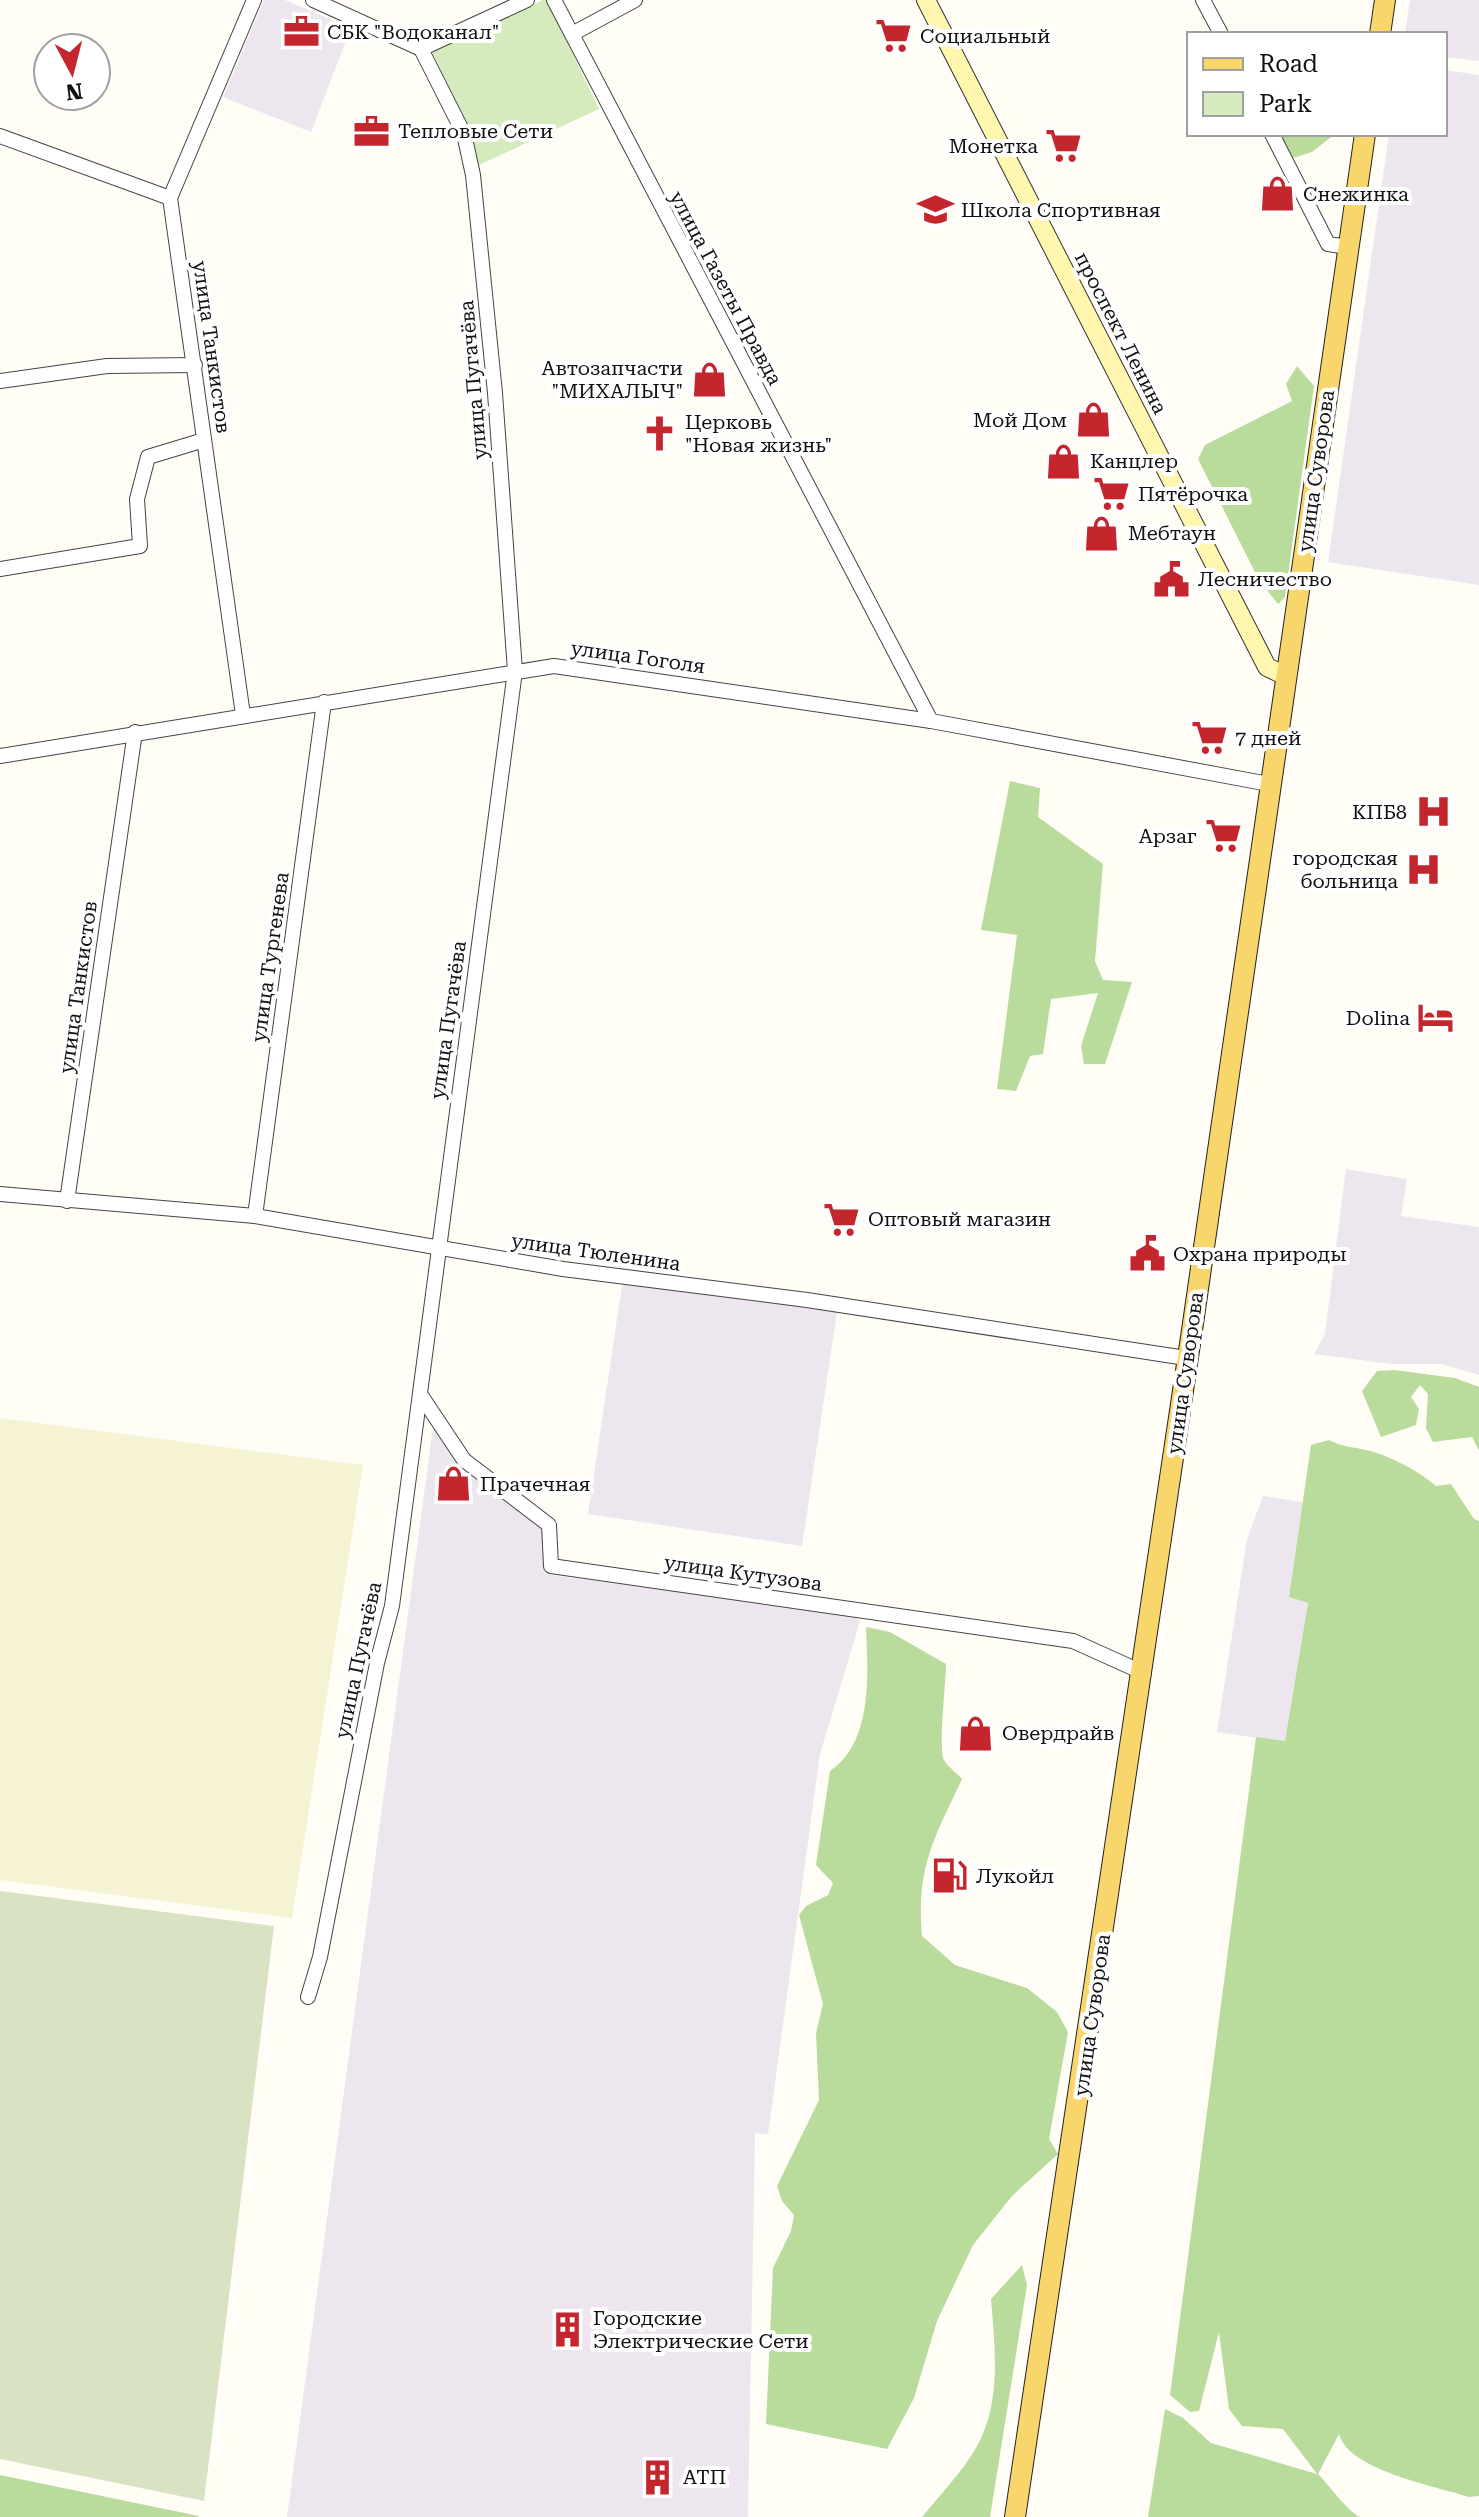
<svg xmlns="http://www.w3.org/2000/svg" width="1479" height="2517" font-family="'Roboto Serif',serif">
  <rect width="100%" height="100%" fill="#fffdf5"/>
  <g fill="#eee6ef">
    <path d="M264 0H285L351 28 311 132 223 97Z"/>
    <path d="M1410 0H1479V61L1445 57V34H1405Z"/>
    <path d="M1445 70 1479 75V585L1328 562 1389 134H1445Z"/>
    <path d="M1346 1169 1407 1179 1401 1216 1479 1227V1375L1442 1364H1391L1314 1354 1325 1334Z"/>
    <path d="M623 1279 837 1312 802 1546 588 1514Z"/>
    <path d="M434 1420 461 1465 542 1525 544 1574 854 1616 860 1621 820 1754 768 2134 755 2133 748 2517H287Z"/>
    <path d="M1263 1496 1303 1502 1289 1597 1308 1603 1285 1742 1217 1732 1247 1539Z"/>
  </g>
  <path fill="#f6f3d4" d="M0 1418 363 1465 292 1918 0 1880Z"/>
  <path fill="#d5ebbd" d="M543 0H547L599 109 477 166 471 136 432 52Z"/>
  <g fill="#b9dc9c">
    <path d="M1278 134H1335L1312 152 1290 159Z"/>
    <path d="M1297 366 1314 386 1285 597 1278 604 1259 580 1198 459 1205 445 1292 401 1286 384Z"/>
    <path d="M1010 781 1040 788 1038 817 1103 864 1095 961 1103 980 1132 982 1105 1064H1084L1081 1046 1098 993 1051 999 1043 1054 1030 1056 1016 1091 997 1089 1017 935 981 930Z"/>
    <path d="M1394 1370 1455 1378 1479 1387V1451L1472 1437 1433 1442 1426 1428 1428 1394 1420 1385 1411 1397 1419 1409 1416 1425 1381 1437 1362 1391 1377 1371Z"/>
    <path d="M1329 1440C1343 1448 1358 1447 1374 1452 1396 1459 1418 1471 1436 1486L1451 1484 1474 1519 1479 1521V2496L1469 2497C1435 2486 1348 2470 1339 2434L1318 2474C1329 2485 1348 2512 1360 2517H1148L1165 2409 1183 2418 1211 2443 1317 2474 1283 2429 1242 2426 1229 2409 1219 2332 1199 2411 1190 2412 1170 2395 1256 1737 1285 1741 1308 1603 1289 1597 1311 1445Z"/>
    <path d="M866 1627 890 1632 946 1664C946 1682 938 1750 944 1760 948 1767 957 1773 962 1779 934 1839 916 1867 922 1936L955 1965 1027 1988 1057 2012 1068 2032 1049 2139 1058 2154 1012 2196 973 2245 937 2321 914 2398 887 2449 766 2424 773 2268 791 2231 794 2215 782 2201 777 2186 819 2100 816 2033 823 2004 799 1915 806 1906 828 1895 833 1883 816 1865 830 1771C873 1742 868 1674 866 1627Z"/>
    <path d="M1022 2265 1027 2285 990 2517H922C940 2495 962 2472 976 2448 1002 2403 995 2348 991 2299Z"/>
    <path d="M0 2475 199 2516V2517H0Z"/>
  </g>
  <path fill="#d9e3c4" d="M0 1891 274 1926 204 2501 0 2459Z"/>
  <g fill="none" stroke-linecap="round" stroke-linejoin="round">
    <defs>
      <g id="street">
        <path d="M313 0 421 49 527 0"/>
        <path d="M554 0 931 721"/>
        <path d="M1203 0 1221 34"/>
        <path d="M572 34 635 0"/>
        <path d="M1272 134 1328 244 1348 247"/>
        <path d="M0 136 170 198"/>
        <path d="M0 381 107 366 195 365"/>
        <path d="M0 569 140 546 137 499 148 457 204 440"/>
        <path d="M243 715 170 198 254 0"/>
        <path d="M0 756 554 666 931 721 1269 784"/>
        <path d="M0 1194 255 1216 563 1269 807 1300 1186 1358"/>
        <path d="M67 1201 135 732"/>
        <path d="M255 1216 324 702"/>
        <path d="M422 1397 464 1460 549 1525 551 1566 1073 1641 1144 1673"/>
        <path d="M308 1997 320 1957 377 1663 392 1606 515 671 495 393 473 175 464 134 421 49"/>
      </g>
      <path id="secondary" d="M926 0 1267 667 1286 676"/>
      <g id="primary">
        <path d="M1380 34 1385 0"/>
        <path d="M1015 2517C1139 1724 1248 928 1365 134"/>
      </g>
    </defs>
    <use href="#street" stroke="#444" stroke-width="16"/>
    <use href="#secondary" stroke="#333" stroke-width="20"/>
    <use href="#primary" stroke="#222" stroke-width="22"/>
    <use href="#street" stroke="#fff" stroke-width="14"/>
    <use href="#secondary" stroke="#fff6b0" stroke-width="18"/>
    <use href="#primary" stroke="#f9d66b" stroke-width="20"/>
  </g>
  <defs>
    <symbol id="office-bare" viewBox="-9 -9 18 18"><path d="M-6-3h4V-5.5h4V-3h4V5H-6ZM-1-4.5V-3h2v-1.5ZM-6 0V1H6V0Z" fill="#c4262e" stroke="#fff" stroke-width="2.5" paint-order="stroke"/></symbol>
    <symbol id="supermarket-bare" viewBox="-9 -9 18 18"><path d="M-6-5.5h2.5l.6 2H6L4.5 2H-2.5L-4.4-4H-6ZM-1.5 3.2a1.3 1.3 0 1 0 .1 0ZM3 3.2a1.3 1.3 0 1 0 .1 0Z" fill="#c4262e" stroke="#fff" stroke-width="2.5" paint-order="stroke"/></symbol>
    <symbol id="shop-bare" viewBox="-9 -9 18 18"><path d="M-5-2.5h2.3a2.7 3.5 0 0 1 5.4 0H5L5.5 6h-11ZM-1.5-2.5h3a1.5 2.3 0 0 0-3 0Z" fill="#c4262e" stroke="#fff" stroke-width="2.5" paint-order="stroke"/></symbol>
    <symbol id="school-bare" viewBox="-9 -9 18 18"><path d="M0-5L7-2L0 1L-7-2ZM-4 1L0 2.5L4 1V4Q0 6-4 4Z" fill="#c4262e" stroke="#fff" stroke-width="2.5" paint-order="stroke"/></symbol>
    <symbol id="church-bare" viewBox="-9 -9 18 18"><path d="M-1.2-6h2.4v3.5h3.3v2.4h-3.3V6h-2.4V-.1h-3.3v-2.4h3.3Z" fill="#c4262e" stroke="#fff" stroke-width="2.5" paint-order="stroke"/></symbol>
    <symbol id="civic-bare" viewBox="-9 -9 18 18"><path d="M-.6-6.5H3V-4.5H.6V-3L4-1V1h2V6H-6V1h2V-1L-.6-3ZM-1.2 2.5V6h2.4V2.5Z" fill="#c4262e" stroke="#fff" stroke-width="2.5" paint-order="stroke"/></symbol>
    <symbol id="hospital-bare" viewBox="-9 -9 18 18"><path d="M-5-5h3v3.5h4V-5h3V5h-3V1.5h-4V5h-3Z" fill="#c4262e" stroke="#fff" stroke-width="2.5" paint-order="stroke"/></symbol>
    <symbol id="hotel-bare" viewBox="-9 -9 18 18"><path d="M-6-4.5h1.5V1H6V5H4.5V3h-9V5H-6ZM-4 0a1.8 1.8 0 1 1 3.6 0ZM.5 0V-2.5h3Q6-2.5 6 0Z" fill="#c4262e" stroke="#fff" stroke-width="2.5" paint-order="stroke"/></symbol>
    <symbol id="fuel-bare" viewBox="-9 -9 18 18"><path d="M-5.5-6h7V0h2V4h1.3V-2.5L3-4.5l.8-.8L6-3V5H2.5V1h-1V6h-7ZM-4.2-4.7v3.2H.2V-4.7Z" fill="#c4262e" stroke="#fff" stroke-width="2.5" paint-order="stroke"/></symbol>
    <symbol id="building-bare" viewBox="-9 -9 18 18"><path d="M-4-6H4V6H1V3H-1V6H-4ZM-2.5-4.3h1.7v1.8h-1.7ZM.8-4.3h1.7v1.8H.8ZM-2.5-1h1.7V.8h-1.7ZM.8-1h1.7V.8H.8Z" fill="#c4262e" stroke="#fff" stroke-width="2.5" paint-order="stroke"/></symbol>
  </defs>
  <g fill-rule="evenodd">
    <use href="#office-bare" x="276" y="6" width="51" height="51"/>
    <use href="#supermarket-bare" x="868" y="10" width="51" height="51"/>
    <use href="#office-bare" x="346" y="106" width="51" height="51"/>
    <use href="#supermarket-bare" x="1038" y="120" width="51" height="51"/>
    <use href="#shop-bare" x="1252" y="168" width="51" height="51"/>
    <use href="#school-bare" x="910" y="184" width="51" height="51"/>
    <use href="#shop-bare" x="684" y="354" width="51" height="51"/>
    <use href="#shop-bare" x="1068" y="394" width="51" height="51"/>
    <use href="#church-bare" x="634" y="408" width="51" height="51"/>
    <use href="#shop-bare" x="1038" y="436" width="51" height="51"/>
    <use href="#supermarket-bare" x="1086" y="468" width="51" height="51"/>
    <use href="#shop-bare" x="1076" y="508" width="51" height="51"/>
    <use href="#civic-bare" x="1146" y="554" width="51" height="51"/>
    <use href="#supermarket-bare" x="1184" y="712" width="51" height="51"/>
    <use href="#hospital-bare" x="1408" y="786" width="51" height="51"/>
    <use href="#supermarket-bare" x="1198" y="810" width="51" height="51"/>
    <use href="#hospital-bare" x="1398" y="844" width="51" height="51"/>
    <use href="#hotel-bare" x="1410" y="992" width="51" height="51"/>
    <use href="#supermarket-bare" x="816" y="1194" width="51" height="51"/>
    <use href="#civic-bare" x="1122" y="1228" width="51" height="51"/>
    <use href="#shop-bare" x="428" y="1458" width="51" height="51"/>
    <use href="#shop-bare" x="950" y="1708" width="51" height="51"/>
    <use href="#fuel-bare" x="924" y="1850" width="51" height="51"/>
    <use href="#building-bare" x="542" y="2304" width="51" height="51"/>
    <use href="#building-bare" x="632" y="2452" width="51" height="51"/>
  </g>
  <g text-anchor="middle" stroke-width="8" stroke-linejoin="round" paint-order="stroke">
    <g font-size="20" fill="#111" stroke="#fff" text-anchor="start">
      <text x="327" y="39">СБК "Водоканал"</text>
      <text x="920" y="43">Социальный</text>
      <text x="398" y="138">Тепловые Сети</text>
      <text x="1038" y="153" text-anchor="end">Монетка</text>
      <text x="1303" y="201">Снежинка</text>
      <text x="961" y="217">Школа Спортивная</text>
      <text x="683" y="375" text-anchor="end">Автозапчасти<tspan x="683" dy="23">"МИХАЛЫЧ"</tspan></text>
      <text x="1067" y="427" text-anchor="end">Мой Дом</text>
      <text x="685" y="429">Церковь<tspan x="685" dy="23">"Новая жизнь"</tspan></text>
      <text x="1090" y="468">Канцлер</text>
      <text x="1138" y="501">Пятёрочка</text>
      <text x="1128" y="540">Мебтаун</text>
      <text x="1198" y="586">Лесничество</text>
      <text x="1235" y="745">7 дней</text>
      <text x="1407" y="819" text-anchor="end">КПБ8</text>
      <text x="1197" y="843" text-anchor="end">Арзаг</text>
      <text x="1398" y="865" text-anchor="end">городская<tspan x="1398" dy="23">больница</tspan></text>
      <text x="1410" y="1025" text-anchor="end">Dolina</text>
      <text x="868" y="1226">Оптовый магазин</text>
      <text x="1173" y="1261">Охрана природы</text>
      <text x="480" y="1491">Прачечная</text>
      <text x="1002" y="1740">Овердрайв</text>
      <text x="976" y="1883">Лукойл</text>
      <text x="593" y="2325">Городские<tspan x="593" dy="23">Электрические Сети</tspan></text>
      <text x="683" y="2484">АТП</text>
    </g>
    <g font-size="20" fill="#111" stroke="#fff">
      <text transform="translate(726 288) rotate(62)" y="7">улица Газеты Правда</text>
      <text transform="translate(1121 333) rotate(63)" y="7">проспект Ленина</text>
      <text transform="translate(212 347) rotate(82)" y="7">улица Танкистов</text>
      <text transform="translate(473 380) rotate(-95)" y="7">улица Пугачёва</text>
      <text transform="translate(1316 471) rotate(-82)" y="7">улица Суворова</text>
      <text transform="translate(638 657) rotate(8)" y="7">улица Гоголя</text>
      <text transform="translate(270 957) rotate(-82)" y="7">улица Тургенева</text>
      <text transform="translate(78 987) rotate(-82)" y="7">улица Танкистов</text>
      <text transform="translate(448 1020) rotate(-82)" y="7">улица Пугачёва</text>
      <text transform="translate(596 1252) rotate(8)" y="7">улица Тюленина</text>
      <text transform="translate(1185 1373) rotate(-82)" y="7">улица Суворова</text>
      <text transform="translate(743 1573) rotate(8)" y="7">улица Кутузова</text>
      <text transform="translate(358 1660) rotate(-78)" y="7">улица Пугачёва</text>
      <text transform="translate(1092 2015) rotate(-82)" y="7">улица Суворова</text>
    </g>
  </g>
  <rect x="1187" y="32" width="260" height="104" fill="#ffffff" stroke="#a0a0a0" stroke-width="2"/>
  <rect x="1203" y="58" width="40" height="12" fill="#f9d66b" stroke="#a0a0a0" stroke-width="2"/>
  <text x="1259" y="72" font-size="24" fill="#111111">Road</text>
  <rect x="1203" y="92" width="40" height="24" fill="#d5ebbd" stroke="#a0a0a0" stroke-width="2"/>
  <text x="1259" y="112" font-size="24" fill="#111111">Park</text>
  <g transform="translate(72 72) rotate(173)"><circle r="38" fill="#ffffff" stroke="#a0a0a0" stroke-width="2"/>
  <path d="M0-6L14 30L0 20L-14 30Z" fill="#c4262e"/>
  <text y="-12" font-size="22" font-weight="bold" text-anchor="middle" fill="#111111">N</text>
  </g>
</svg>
